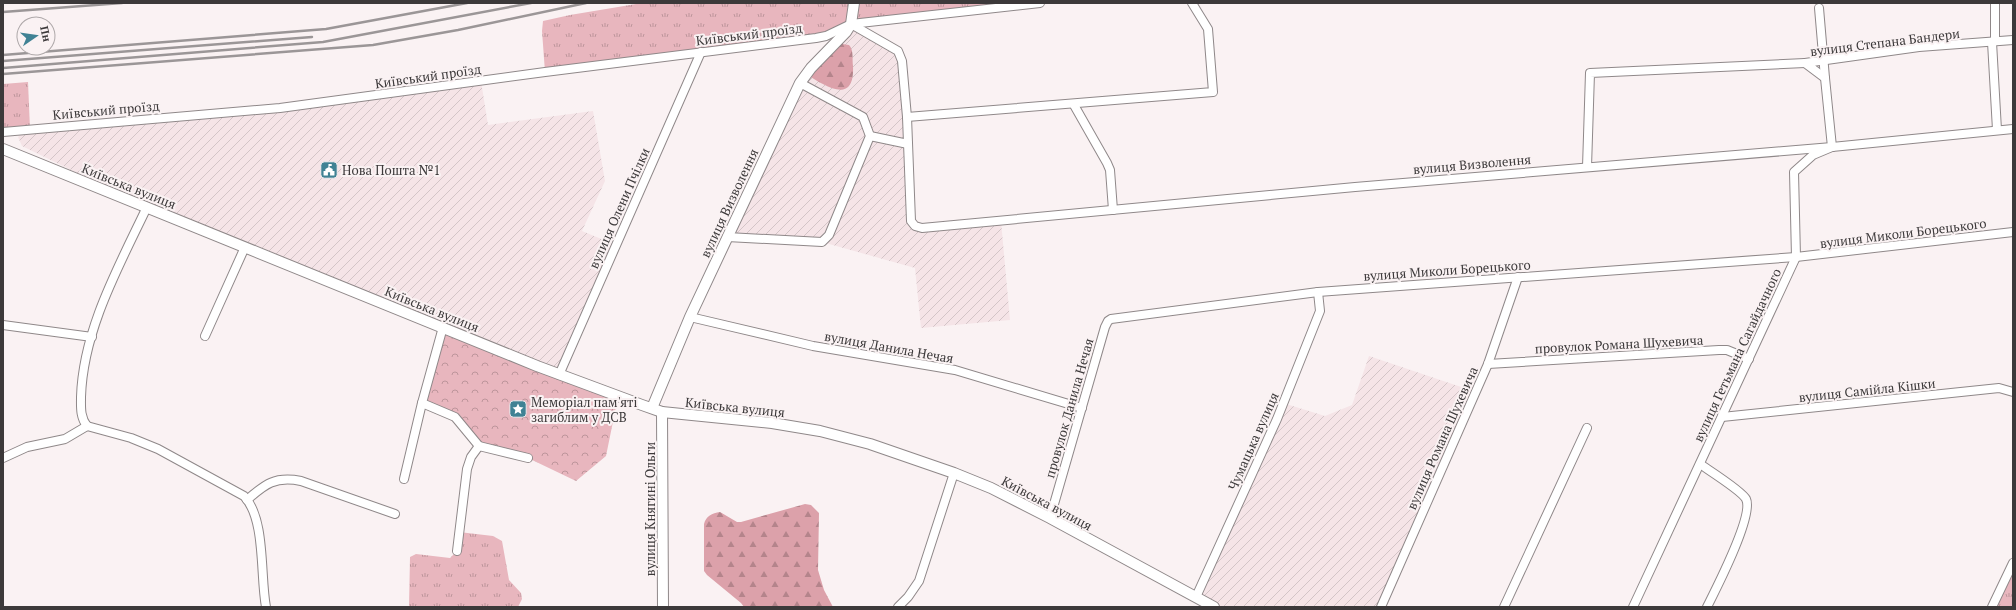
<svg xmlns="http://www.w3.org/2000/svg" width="2016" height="610" font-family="'PT Serif',serif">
  <defs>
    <pattern id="industrial-furrows" width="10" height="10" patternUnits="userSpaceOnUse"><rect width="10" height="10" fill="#f5e4e7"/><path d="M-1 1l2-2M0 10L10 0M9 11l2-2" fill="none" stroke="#d3c4c7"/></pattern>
    <pattern id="grass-tufts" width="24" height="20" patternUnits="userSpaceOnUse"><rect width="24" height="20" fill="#e8b6be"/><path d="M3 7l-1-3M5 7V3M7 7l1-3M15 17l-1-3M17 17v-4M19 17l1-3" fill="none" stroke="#bd959b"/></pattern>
    <pattern id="forest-firs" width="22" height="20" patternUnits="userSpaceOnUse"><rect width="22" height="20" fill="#dca1aa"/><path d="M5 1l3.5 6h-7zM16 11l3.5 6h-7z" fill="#b4848b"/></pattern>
    <pattern id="park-crowns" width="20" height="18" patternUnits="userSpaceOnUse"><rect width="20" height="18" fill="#e8b6be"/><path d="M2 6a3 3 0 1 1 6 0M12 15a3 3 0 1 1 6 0" fill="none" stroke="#bd959b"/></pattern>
  </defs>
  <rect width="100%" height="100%" fill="#faf2f3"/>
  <g fill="url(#industrial-furrows)">
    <path d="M851 24 898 51 915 226 1001 221 1010 320 921 328 915 268 822 242 727 237 800 83Z"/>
    <path d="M481 81 488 125 593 111 605 181 582 231 616 245 559 375 147 207 22 146 18 137 23 132 280 108Z"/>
    <path d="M1369 356 1476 392 1381 607H1214L1196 597 1283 403 1325 416 1352 405Z"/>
  </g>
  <g fill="url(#grass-tufts)">
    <path d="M642 3H1040L851 24 836 32 545 72 542 31 543 21 570 15Z"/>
    <path d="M28 82 30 129 3 132V84Z"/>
    <path d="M459 532 493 536 502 541 509 580 521 593 522 599 518 607H409L410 557 416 554 450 558 457 551Z"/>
    <path d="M2013 563V607H1992Z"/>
  </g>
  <g fill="url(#forest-firs)">
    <path d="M836 43 849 45C854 50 852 59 853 66 855 106 825 86 806 74Z"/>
    <path d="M805 504 811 505 819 513 818 570 824 590 833 607H744L741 603 707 575 704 571V524C706 516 712 513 720 512L737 522H741Z"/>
  </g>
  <path fill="url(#park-crowns)" d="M443 327 618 397 606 456 576 481 528 458 479 446 458 420 422 403Z"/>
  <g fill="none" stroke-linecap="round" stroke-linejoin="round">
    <defs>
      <g id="minor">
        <path d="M1995 3V41"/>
        <path d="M1819 8 1825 78"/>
        <path d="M851 24 898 51 902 61 907 117 911 221 915 226 922 228 1355 187 1832 147"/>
        <path d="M1992 42 1997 130"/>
        <path d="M1074 105 1107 163 1110 170 1113 210"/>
        <path d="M907 117 1213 92 1208 29 1192 3"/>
        <path d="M3 132 280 108 545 72 816 38 826 36 851 24 1040 3"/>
        <path d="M870 136 908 144"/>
        <path d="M1832 147 1825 78 1805 63 1919 47 2013 40"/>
        <path d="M1587 167 1590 73 1805 63"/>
        <path d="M727 237 822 242 829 235 870 136 863 117 800 83"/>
        <path d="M690 317 813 346 955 370 1082 408"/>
        <path d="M3 325 92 337"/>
        <path d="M443 327 422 403 455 417 479 446 471 457 467 469 457 551"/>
        <path d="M205 336 245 247"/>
        <path d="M1488 364 1719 350H1727L1749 359"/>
        <path d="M559 375 701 52"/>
        <path d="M1722 417 1999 388 2013 392"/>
        <path d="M87 426 131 438 158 449 244 496C266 519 260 576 266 607"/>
        <path d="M87 426C80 417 81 407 81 397 83 330 119 266 147 207"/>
        <path d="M479 446 528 458"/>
        <path d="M3 458 27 447 65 439 87 426"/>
        <path d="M1700 464C1710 471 1742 491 1746 499 1754 515 1716 589 1707 607"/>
        <path d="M404 479 422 403"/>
        <path d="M247 500C265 484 275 476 301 481L395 514"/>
        <path d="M1050 518 1105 327 1108 321 1111 319 1318 292 1796 257 2013 232"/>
        <path d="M1196 597 1277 419 1320 311 1318 292"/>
        <path d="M898 607 908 597 919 581 954 473"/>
        <path d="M1381 607 1488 364 1518 277"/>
        <path d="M1504 607 1587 428"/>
        <path d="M1633 607 1796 257 1794 172 1813 155 1832 147 2013 129"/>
        <path d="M1992 607 2013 563"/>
      </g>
      <g id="tertiary">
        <path d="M3 149 537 366 642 405 662 412 772 423 820 431 870 444 954 473 991 488 1050 518 1214 607"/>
        <path d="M652 408 690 317 800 83 811 68 846 32 851 24 854 3"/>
        <path d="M662 412 663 607"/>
      </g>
    </defs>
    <use href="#minor" stroke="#8f8889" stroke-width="10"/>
    <use href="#tertiary" stroke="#8f8889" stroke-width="12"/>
    <use href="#minor" stroke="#fff" stroke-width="8"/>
    <use href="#tertiary" stroke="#fff" stroke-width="10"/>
    <g stroke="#9b9697" stroke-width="2.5">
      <path d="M3 12 122 3"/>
      <path d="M3 55 326 29 467 3"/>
      <path d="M3 61 312 37"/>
      <path d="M3 68 323 42 531 3"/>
      <path d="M3 74 373 45 458 30 586 3"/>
    </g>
  </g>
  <defs>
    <symbol id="civic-square" viewBox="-11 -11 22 22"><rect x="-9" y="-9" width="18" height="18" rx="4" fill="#408294" stroke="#faf2f3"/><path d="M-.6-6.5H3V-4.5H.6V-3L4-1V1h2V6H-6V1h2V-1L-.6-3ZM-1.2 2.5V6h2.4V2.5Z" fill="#fff"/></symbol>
    <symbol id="sight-square" viewBox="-11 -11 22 22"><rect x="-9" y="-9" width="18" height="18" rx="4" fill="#408294" stroke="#faf2f3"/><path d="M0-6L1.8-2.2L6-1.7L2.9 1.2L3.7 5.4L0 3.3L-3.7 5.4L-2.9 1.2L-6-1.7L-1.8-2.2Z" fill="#fff"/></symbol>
  </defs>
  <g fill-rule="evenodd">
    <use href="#civic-square" x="319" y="160" width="20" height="20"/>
    <use href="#sight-square" x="508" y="399" width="20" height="20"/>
  </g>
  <g text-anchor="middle" stroke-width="4" stroke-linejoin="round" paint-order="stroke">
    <g font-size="13" fill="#3c393a" stroke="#faf2f3">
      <text transform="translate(749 34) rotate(-7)" y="5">Київський проїзд</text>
      <text transform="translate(1885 42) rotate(-7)" y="5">вулиця Степана Бандери</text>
      <text transform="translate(428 76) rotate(-8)" y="5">Київський проїзд</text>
      <text transform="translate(106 110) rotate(-5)" y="5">Київський проїзд</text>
      <text transform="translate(1472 164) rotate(-5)" y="5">вулиця Визволення</text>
      <text transform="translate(129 186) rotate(22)" y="5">Київська вулиця</text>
      <text transform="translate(729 203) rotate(-65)" y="5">вулиця Визволення</text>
      <text transform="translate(619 208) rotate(-66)" y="5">вулиця Олени Пчілки</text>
      <text transform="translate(1903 233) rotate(-7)" y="5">вулиця Миколи Борецького</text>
      <text transform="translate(1447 270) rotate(-4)" y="5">вулиця Миколи Борецького</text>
      <text transform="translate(432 309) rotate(22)" y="5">Київська вулиця</text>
      <text transform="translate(1619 344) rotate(-3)" y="5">провулок Романа Шухевича</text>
      <text transform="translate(889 347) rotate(10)" y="5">вулиця Данила Нечая</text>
      <text transform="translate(1737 355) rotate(-65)" y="5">вулиця Гетьмана Сагайдачного</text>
      <text transform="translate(1867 390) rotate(-6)" y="5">вулиця Самійла Кішки</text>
      <text transform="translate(735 407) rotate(6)" y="5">Київська вулиця</text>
      <text transform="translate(1069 408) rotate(-74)" y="5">провулок Данила Нечая</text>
      <text transform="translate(1442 438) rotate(-66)" y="5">вулиця Романа Шухевича</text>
      <text transform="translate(1253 441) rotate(-66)" y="5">Чумацька вулиця</text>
      <text transform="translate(1047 503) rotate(28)" y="5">Київська вулиця</text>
      <text transform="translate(650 509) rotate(-90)" y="5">вулиця Княгині Ольги</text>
    </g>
    <g font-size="13" fill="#3c393a" stroke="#faf2f3" text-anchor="start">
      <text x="342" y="175">Нова Пошта №1</text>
      <text x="531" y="407">Меморіал пам'яті<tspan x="531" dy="15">загиблим у ДСВ</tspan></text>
    </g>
  </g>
  <rect width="2016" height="610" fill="none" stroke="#3c393a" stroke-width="8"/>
  <g transform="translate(36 36) rotate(77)"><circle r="19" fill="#faf2f3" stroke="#aea8a9"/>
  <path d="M0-3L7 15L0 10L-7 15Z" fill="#408294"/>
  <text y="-6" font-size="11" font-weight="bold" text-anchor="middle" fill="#3c393a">Пн</text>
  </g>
</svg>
